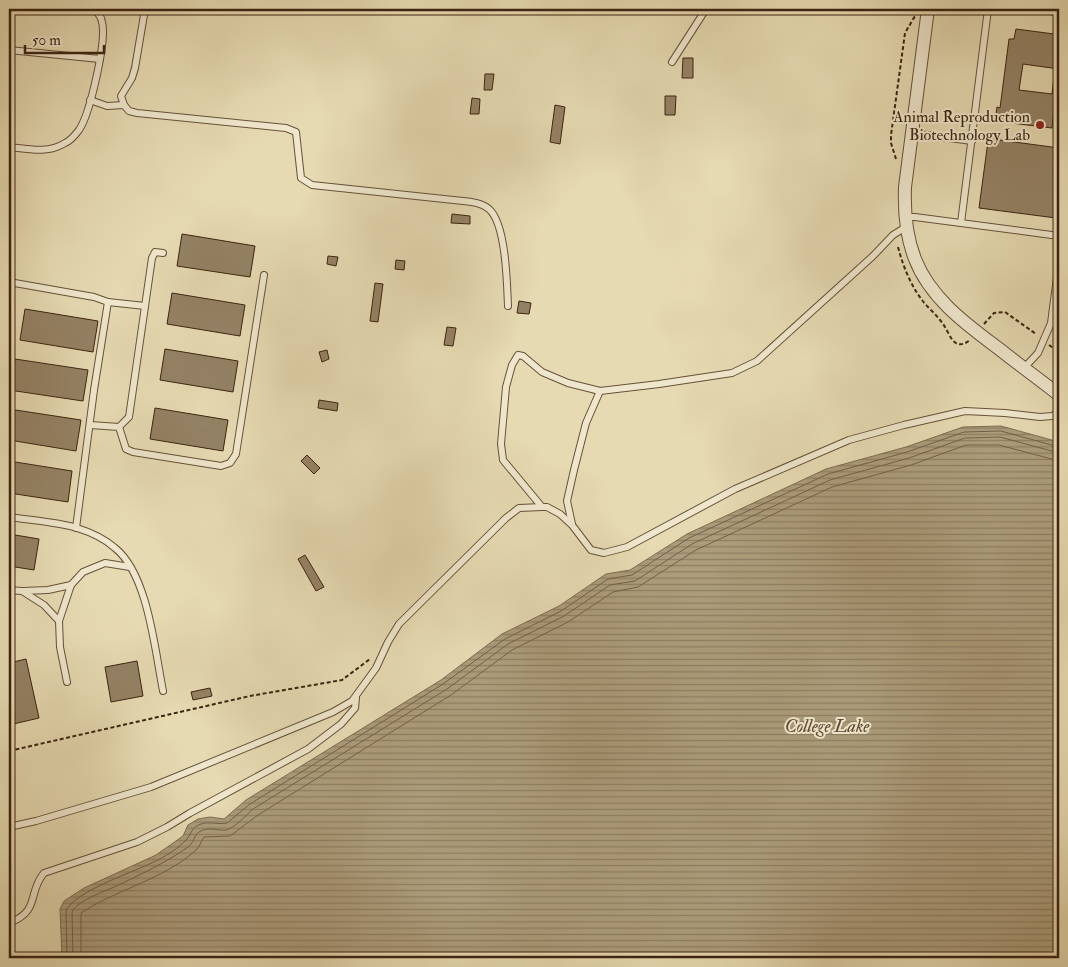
<svg xmlns="http://www.w3.org/2000/svg" width="1068" height="967" font-family="'IM FELL Double Pica',serif">
  <defs>
    <pattern id="water-rules" width="6" height="5" patternUnits="userSpaceOnUse" patternTransform="scale(1.25)"><rect width="6" height="5" fill="#ac9c7b"/><path d="M0 2.5h6" fill="none" stroke="#8d7f63"/></pattern>
  </defs>
  <rect width="100%" height="100%" fill="#e6dab2"/>
  <filter id="stains"><feTurbulence type="fractalNoise" baseFrequency=".004" numOctaves="4"/><feColorMatrix values="0 0 0 0 .2 0 0 0 0 .09 0 0 0 0 .02 0 0 0 .5 -.17"/></filter>
  <radialGradient id="worn" r=".72"><stop offset=".6" stop-color="#630" stop-opacity="0"/><stop offset="1" stop-color="#630" stop-opacity=".3"/></radialGradient>
  <path fill="url(#water-rules)" stroke="#7f6c51" d="M1001 426 1059 442V958H62L60 909 64 901 84 888 156 855 183 836 188 825 198 819 210 817 224 819 246 800 441 680 502 634 559 606 606 574 630 570 687 534 826 469 906 447 963 427Z"/>
  <g fill="none" stroke-linecap="round" stroke-linejoin="round">
    <g stroke="#746046" stroke-width="1">
      <path d="M67 958 66 911C74 891 137 871 158 860 167 855 179 848 186 840 192 834 191 827 201 824 210 821 218 825 227 823L250 804 443 684 505 639 561 611 608 579 632 575 689 538 828 474 907 452 964 432 1001 431 1059 447"/>
      <path d="M73 958 72 912C77 901 103 892 114 887 140 875 165 863 188 847 194 843 194 835 199 832 208 826 217 831 226 830 235 828 246 815 253 809L447 689 508 644 564 616 610 585 635 581 692 544 830 480 909 458 965 438 1000 437 1059 453"/>
      <path d="M81 958V913C117 889 163 880 196 850 200 847 201 841 204 837L230 836 258 815 451 695 512 650 568 622 613 592 638 587 696 550 832 487 911 465 966 445H999L1059 461"/>
    </g>
  </g>
  <g fill="#948265" stroke="#3c2311">
    <path d="M1016 29 1054 34V39H1059V69L1023 64 1019 90 1052 94 1054 77H1059V111L1054 110 1052 128 995 121 997 107 1000 108 1009 39H1014Z"/>
    <path d="M683 58H693V78H682Z"/>
    <path d="M485 74H494L492 90H484Z"/>
    <path d="M665 96H676L675 115H665Z"/>
    <path d="M472 98 480 99 479 114H470Z"/>
    <path d="M555 105 565 107 560 144 550 142Z"/>
    <path d="M992 139 1059 148V195L1056 218 979 208 988 141 992 142Z"/>
    <path d="M452 214 470 216V224L451 223Z"/>
    <path d="M182 234 255 246 250 277 177 266Z"/>
    <path d="M328 256 338 257 336 266 327 264Z"/>
    <path d="M396 260 405 261 404 270 395 269Z"/>
    <path d="M375 283 383 284 378 322 370 321Z"/>
    <path d="M172 293 245 305 240 336 167 324Z"/>
    <path d="M519 301 531 303 529 314 517 313Z"/>
    <path d="M25 309 98 321 93 352 20 340Z"/>
    <path d="M447 327 456 328 453 346 444 345Z"/>
    <path d="M165 349 238 361 233 392 160 380Z"/>
    <path d="M327 350 329 359 322 362 319 352Z"/>
    <path d="M15 359 88 370 83 401 9 390V383H12Z"/>
    <path d="M319 400 338 403 337 411 318 408Z"/>
    <path d="M155 408 228 420 223 451 150 439Z"/>
    <path d="M9 409 81 420 76 451 9 440Z"/>
    <path d="M307 455 320 468 314 474 301 461Z"/>
    <path d="M9 461 72 471 68 502 9 493Z"/>
    <path d="M9 534 39 539 34 570 9 566Z"/>
    <path d="M305 555 324 587 316 591 298 559Z"/>
    <path d="M26 659 39 718 9 725V663Z"/>
    <path d="M137 661 143 696 111 702 105 667Z"/>
    <path d="M210 688 212 696 193 700 191 692Z"/>
  </g>
  <g fill="none" stroke-linecap="round" stroke-linejoin="round">
    <defs>
      <g id="lane">
        <path d="M1030 9 1059 12"/>
        <path d="M9 50 100 59"/>
        <path d="M672 62 706 9"/>
        <path d="M90 100 107 106 124 105 129 111 137 113 286 128 296 132 301 178 312 185 463 201C472 202 482 203 489 209 506 224 507 283 508 306"/>
        <path d="M124 105 121 96 132 78 135 68 145 9"/>
        <path d="M912 133 972 141"/>
        <path d="M9 147C28 149 48 154 65 143 70 141 76 134 79 130 90 114 107 40 102 22 101 16 98 13 94 9"/>
        <path d="M905 217H915L1059 236"/>
        <path d="M961 223 988 9"/>
        <path d="M906 227 893 235 873 256 757 361 732 373 659 384 600 391 568 383 542 372 523 356 518 355 512 365 506 387 501 444 503 460 542 507H547L560 514 572 525 591 550 604 553 627 547 735 489 849 440 904 425 965 411 1005 413 1040 417 1052 416 1059 412"/>
        <path d="M9 282 94 297 108 302 94 390 76 528"/>
        <path d="M108 302 145 306"/>
        <path d="M1024 368 1038 353 1051 323 1059 262"/>
        <path d="M90 425 119 427 126 449 133 452 221 466 230 463 236 454 264 275"/>
        <path d="M119 427 129 417 152 258 155 252 163 253"/>
        <path d="M9 517C29 520 59 522 77 528 90 532 105 539 115 548 148 574 155 651 163 691"/>
        <path d="M572 524 567 501 574 470 586 423 600 391"/>
        <path d="M9 590 22 591 44 605 59 621 60 647 67 682"/>
        <path d="M23 591 48 590 71 585 83 572 105 563 130 567"/>
        <path d="M59 621 71 585"/>
        <path d="M9 827 36 821 151 787 333 712 352 701 376 668 388 642 399 624 506 518 519 508 542 507"/>
        <path d="M9 923C41 911 27 893 44 873L137 842 167 827 190 813 308 749 341 724 355 708 356 698"/>
      </g>
      <path id="street" d="M928 9 905 187C904 212 906 236 915 259 930 298 966 324 998 348 1018 364 1039 379 1059 395"/>
    </defs>
    <use href="#lane" stroke="#665139" stroke-width="8"/>
    <use href="#street" stroke="#665139" stroke-width="14"/>
    <g stroke="#3c2311" stroke-width="2" stroke-dasharray="4 2.5" stroke-linecap="butt">
      <path d="M896 159 891 143V135L905 33 915 16"/>
      <path d="M898 247C903 266 910 284 922 300 928 308 937 315 943 324 950 333 953 353 970 340"/>
      <path d="M984 324 994 313 1005 312 1036 334"/>
      <path d="M1049 345 1059 352"/>
      <path d="M9 751 250 696 342 680 370 659"/>
    </g>
    <use href="#lane" stroke="#efe7cd" stroke-width="6"/>
    <use href="#street" stroke="#efe7cd" stroke-width="12"/>
  </g>
  <circle fill="#8f2418" stroke="#efe7cd" stroke-width="2" cx="1040" cy="125" r="5"/>
  <g text-anchor="middle" stroke-width="4" stroke-linejoin="round" paint-order="stroke">
    <g font-size="16" fill="#3c2311" stroke="#efe7cd" text-anchor="end">
      <text x="1030" y="122">Animal Reproduction<tspan x="1030" dy="18">Biotechnology Lab</tspan></text>
    </g>
    <g font-size="18" font-style="italic" fill="#5e4731" stroke="#efe7cd">
      <text x="827" y="732">College Lake</text>
    </g>
  </g>
  <rect width="1068" height="967" fill="none" stroke="#e6dab2" stroke-width="30"/>
  <rect x="10" y="10" width="1048" height="947" fill="none" stroke="#3c2311" stroke-width="2.5"/>
  <rect x="15" y="15" width="1038" height="937" fill="none" stroke="#3c2311"/>
  <path d="M25 45v8h79v-8" fill="none" stroke="#3c2311" stroke-width="2.5"/>
  <text x="32" y="45" font-size="15" fill="#3c2311" stroke="#efe7cd" stroke-width="4" paint-order="stroke">50 m</text>
  <rect width="100%" height="100%" filter="url(#stains)"/>
  <rect width="100%" height="100%" fill="url(#worn)"/>
</svg>
